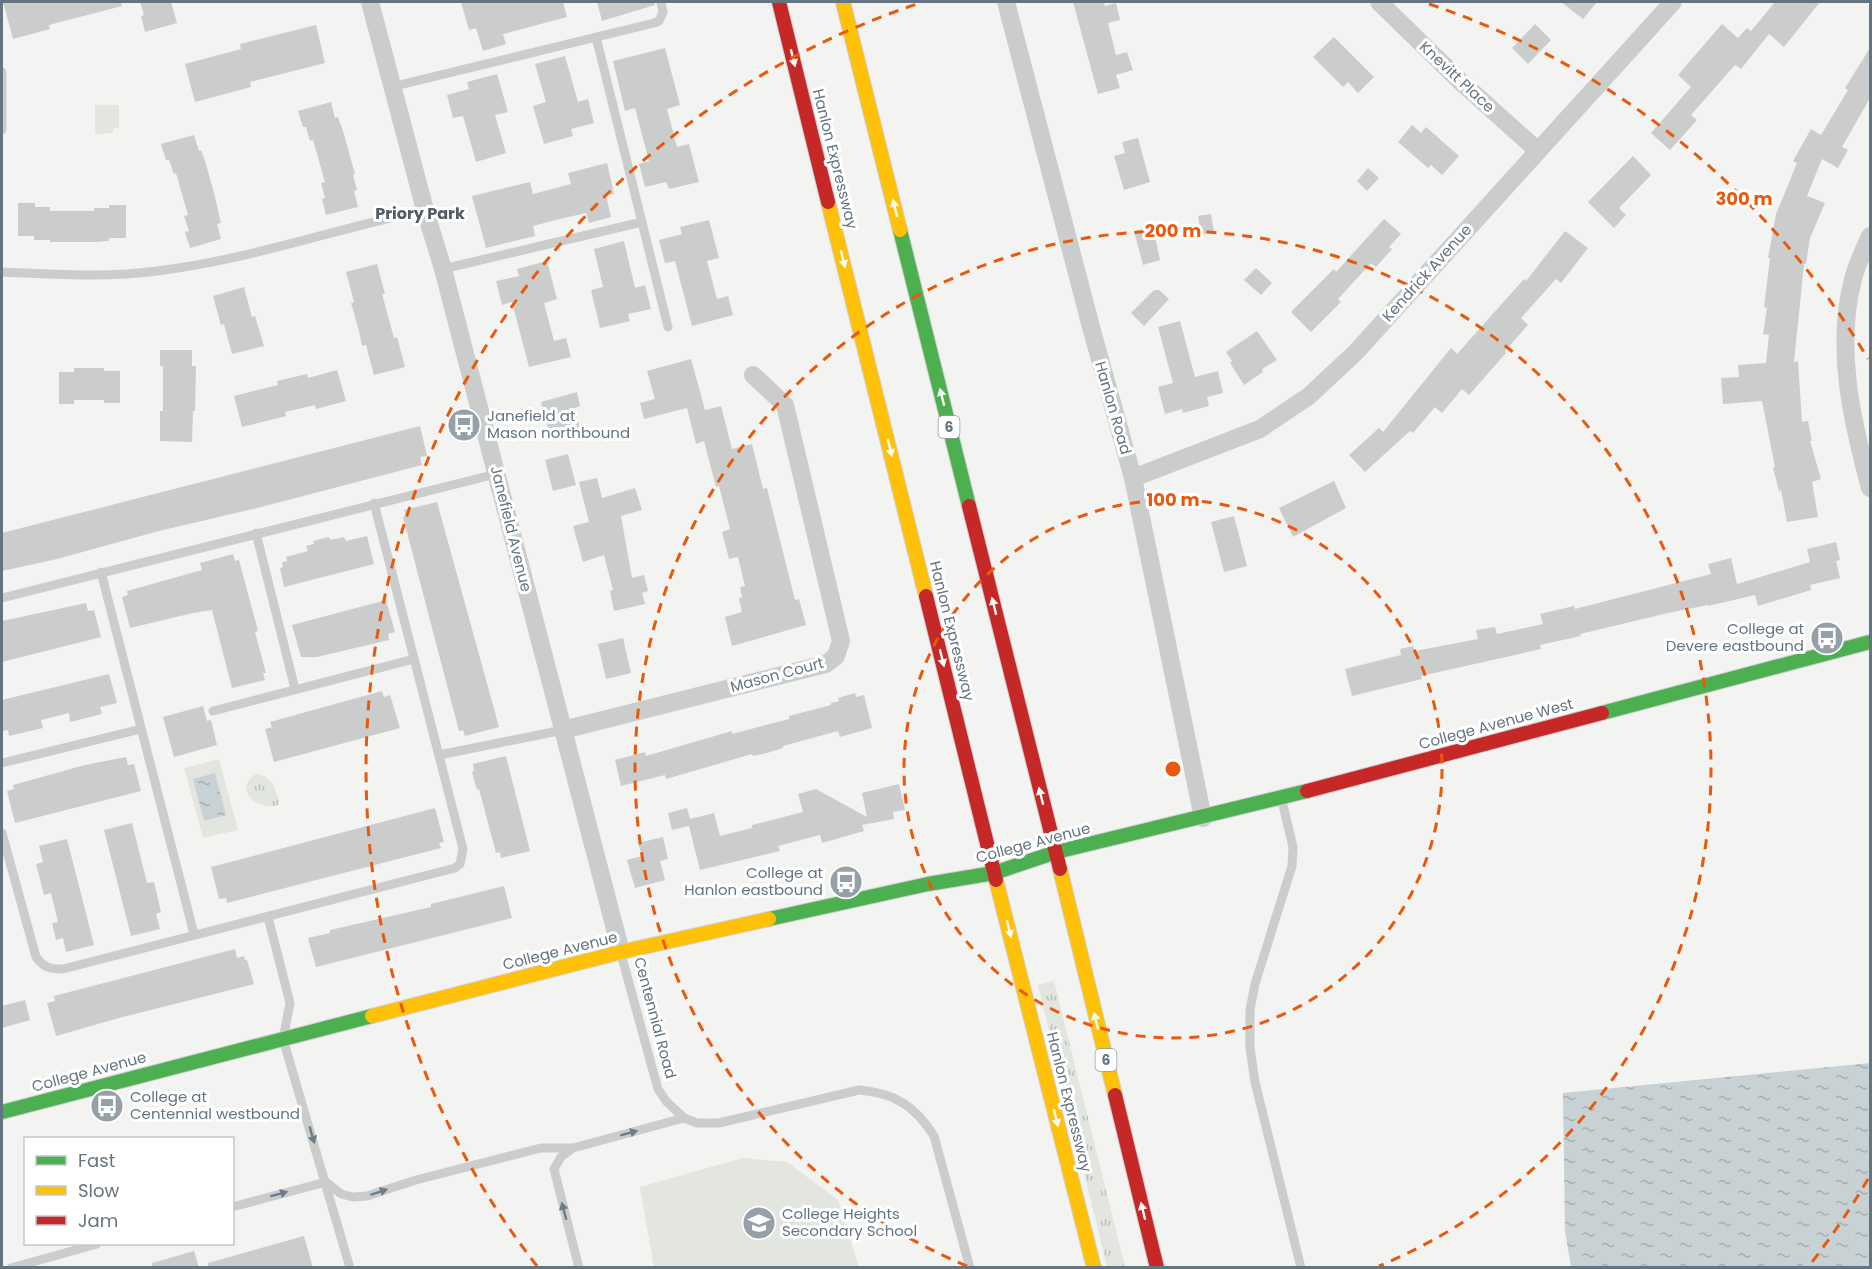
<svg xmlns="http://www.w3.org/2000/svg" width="1872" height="1269" font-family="Poppins,sans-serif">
  <defs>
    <pattern id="grass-tufts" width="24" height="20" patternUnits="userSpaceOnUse" patternTransform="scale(1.5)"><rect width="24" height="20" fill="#e2e6df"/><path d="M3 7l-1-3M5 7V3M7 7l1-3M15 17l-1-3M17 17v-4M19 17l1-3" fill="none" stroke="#bbbfba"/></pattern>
    <pattern id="water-ripples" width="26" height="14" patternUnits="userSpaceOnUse" patternTransform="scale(1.5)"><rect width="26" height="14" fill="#c8d1d3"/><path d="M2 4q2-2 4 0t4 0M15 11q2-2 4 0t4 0" fill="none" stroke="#a6aeb0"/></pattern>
  </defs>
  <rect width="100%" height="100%" fill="#f3f3f1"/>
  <g fill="url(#grass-tufts)">
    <path d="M256 774C273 776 276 789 279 804L276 806C255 810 233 788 256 774Z"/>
    <path d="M1054 981 1125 1267H1107L1038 985Z"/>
  </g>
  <g fill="#e2e6df">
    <path d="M95 105H119V128H113V133L95 134Z"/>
    <path d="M219 759 238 830 203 838 184 768Z"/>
    <path d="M743 1158 787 1162 838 1200 859 1267H654L640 1187Z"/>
  </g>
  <g fill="url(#water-ripples)">
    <path d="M215 773 226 815 204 821 193 779Z"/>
    <path d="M1870 1063V1267H1571L1565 1231 1563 1093Z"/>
  </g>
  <g fill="#cbcccc">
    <path d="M3 2H121L122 6 49 25 50 29 13 39Z"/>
    <path d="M140 2H171L177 23 145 32 141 16 144 15Z"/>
    <path d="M461 2H563L567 17 503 34 506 44 483 51 476 28 469 30Z"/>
    <path d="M597 2H654L655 5 602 21Z"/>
    <path d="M1073 2H1104L1105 6 1116 3 1120 20 1108 23 1116 55 1127 52 1133 70 1116 75 1120 88 1098 94Z"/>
    <path d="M1561 2H1597L1583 19Z"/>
    <path d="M1775 2H1820L1784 47 1769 34 1741 69 1735 65 1691 115 1697 120 1670 150 1651 133 1691 87 1678 75 1722 24 1738 38 1747 28 1751 31Z"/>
    <path d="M1535 24 1551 40 1528 64 1512 48Z"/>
    <path d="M316 25 325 63 250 82 251 87 195 102 185 64 241 49 240 44Z"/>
    <path d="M1334 37 1374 77 1358 93 1348 82 1343 87 1313 57Z"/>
    <path d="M665 48 680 105 667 109 677 147 689 144 699 182 669 189 666 182 645 187 639 164 649 161 635 108 625 111 613 61Z"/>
    <path d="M1870 48V98L1842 147 1848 150 1838 168 1822 159 1807 196 1825 203 1810 238 1806 264H1804L1794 362 1798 361 1802 422 1808 421 1812 441H1810L1821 479 1812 482 1818 517 1787 522 1781 490 1779 491 1773 468 1775 467 1762 401 1723 404 1721 378 1739 377 1738 365 1766 363 1769 335 1763 334 1767 308 1764 307 1770 258H1768L1776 214 1797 163 1793 161 1811 129 1821 135 1848 90 1845 88Z"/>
    <path d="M565 56 578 102 588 99 594 123 571 129 573 136 544 144 533 106 546 102 535 64Z"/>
    <path d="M497 74 508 112 495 115 506 153 476 162 463 116 453 118 447 95 469 89 467 82Z"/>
    <path d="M331 102 335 118 338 117 343 131 355 174 353 175 357 190 354 191 358 207 326 215 322 199 325 198 321 183 325 182 313 140 310 141 306 127H303L298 111Z"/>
    <path d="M1412 125 1421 133 1426 127 1459 156 1442 175 1431 165 1428 168 1398 142Z"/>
    <path d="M194 135 199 151 201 150 206 164 214 193 221 223 217 224 221 239 190 248 185 232 189 231 184 216 188 215 176 173 174 174 169 160H166L161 144Z"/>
    <path d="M1138 138 1150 182 1124 190 1114 156 1125 153 1122 142Z"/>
    <path d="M1633 156 1651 175 1619 208 1626 215 1614 228 1588 202Z"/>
    <path d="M607 163 614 194 606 195 611 217 589 223 586 213 560 219 533 226 535 236 486 248 472 196 530 182 533 194 571 184 568 173Z"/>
    <path d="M1368 168 1379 178 1367 191 1357 181Z"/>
    <path d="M18 203H35V207H50V211H94V208H109V205H126V238H109V241L95 242H50V240H34V236H18Z"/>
    <path d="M1211 214 1214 232 1201 235 1198 216Z"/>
    <path d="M1384 219 1401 234 1389 247 1392 249 1376 267 1371 263 1338 299 1341 302 1311 332 1291 312 1334 269 1336 272Z"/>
    <path d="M709 220 719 258 707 261 717 299 728 296 733 315 692 326 675 261 665 263 659 240 682 234 680 227Z"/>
    <path d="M1153 227 1160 260 1143 265 1134 231Z"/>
    <path d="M1565 231 1588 248 1561 283 1556 279 1521 318 1528 325 1505 351 1506 353 1469 395 1462 389 1442 413 1435 407 1413 433 1410 431 1365 472 1349 455 1379 428 1383 432 1451 348 1457 354 1524 279 1526 281Z"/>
    <path d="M624 241 635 288 645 285 651 309 628 314 630 321 600 328 591 290 603 287 594 249Z"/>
    <path d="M547 261 557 299 544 303 554 341 566 338 571 357 529 367 512 302 502 305 496 281 519 276 517 269Z"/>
    <path d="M377 264 385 294H382L394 338 397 337 405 367 374 375 366 345 362 346 359 331 351 303 354 302 346 272Z"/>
    <path d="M1256 268 1272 283 1261 295 1244 280Z"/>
    <path d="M244 287 252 317 255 316 264 346 232 354 224 324 221 325 213 296Z"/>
    <path d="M1154 290H1159L1169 299 1144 326 1131 313Z"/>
    <path d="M1180 321 1195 377 1218 371 1223 393 1207 397 1209 406 1183 413 1182 409 1165 414 1158 387 1173 383 1158 327Z"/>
    <path d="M1257 331 1277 360 1262 369 1263 372 1244 385 1230 363 1232 361 1226 352Z"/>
    <path d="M160 350H192V366H196L195 411H193L192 442 160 441V411H163V366H160Z"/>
    <path d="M691 359 705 410 721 406 732 449 752 444 763 489 767 488 795 600 799 599 806 625 732 646 725 617 742 612 739 598 742 597 740 587 745 586 738 557 729 559 722 532 730 529 719 486 716 487 704 441 696 444 687 408 644 419 640 403 655 399 647 371Z"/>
    <path d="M74 368H104V371H120V403H104V400H74V404H59V372H74Z"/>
    <path d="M337 370 346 401 316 409 315 405 285 412 286 416 242 427 234 396 278 385 277 381 307 374 308 378Z"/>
    <path d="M577 392 580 406 575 408 581 432 551 440 541 402Z"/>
    <path d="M420 426 427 456 420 457 422 465 261 507 159 531 57 559 2 571V533Z"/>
    <path d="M568 454 576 485 553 491 545 460Z"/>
    <path d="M597 478 602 498 635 488 642 510 621 516 632 578 644 575 648 591 642 593 645 604 614 611 610 591 613 590 604 555 583 562 573 526 589 522 579 482Z"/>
    <path d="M1334 481 1346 508 1293 537 1279 508Z"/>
    <path d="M437 502 499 727 465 736 463 730 459 731 403 517 406 516 404 510Z"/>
    <path d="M1234 516 1247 566 1224 572 1211 522Z"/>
    <path d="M367 536 374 564 284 587 280 568 283 567 282 562 287 561 286 557 308 551 306 546 314 544 313 541 329 537 330 540 344 537 346 541Z"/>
    <path d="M1836 542 1840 560 1836 561 1840 578 1810 585 1811 590 1758 606 1755 595 1708 606V605L1668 613 1580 634 1581 636 1540 645 1541 649 1421 676 1422 679 1352 696 1345 669 1401 655 1400 649 1413 646 1415 651 1478 639 1476 630 1495 627 1497 634 1543 624 1540 614 1574 606 1575 609 1711 574 1708 564 1731 558 1737 584 1810 562 1807 549Z"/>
    <path d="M233 554 235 561 239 560 258 631 255 632 266 673H263L265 680 232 688 212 610 193 613 130 628 122 597 128 595 127 591 202 570 200 563Z"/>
    <path d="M386 600 395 632 388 634 389 640 317 657H301L292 625Z"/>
    <path d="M86 603 88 611 94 610 101 637 2 662V621Z"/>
    <path d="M623 638 631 673 606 679 598 644Z"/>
    <path d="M109 674 117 703 100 707 102 714 70 722 69 713 41 720 43 728 9 736 8 730 2 731V700Z"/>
    <path d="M382 691 384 697 390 695 400 728 274 762 265 729 272 727 270 722Z"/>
    <path d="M855 693 856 697 864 695 872 728 840 737 838 731 783 746V748L767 753 753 756 752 754 666 779 665 775 621 786 615 760 645 752 646 756 732 731V734L789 719V716L831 705V703L839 701 838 698Z"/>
    <path d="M203 706 207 721 211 720 217 745 174 757 163 717Z"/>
    <path d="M506 756 530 851 501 858 500 852 496 853 479 789 477 790 472 772 474 771 473 764Z"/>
    <path d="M126 757 128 765 134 764 141 791 15 823 7 791 14 789 13 785 85 765Z"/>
    <path d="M899 784 905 810 893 812 894 819 862 825 864 831 822 843 820 835 778 846 780 851 700 870 689 826 672 830 668 813 687 808 690 819 714 813 720 836 752 828V825L803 812 798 794 816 789 867 817 862 793Z"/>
    <path d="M435 808 444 842 439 843 441 848 227 903 226 898 219 899 211 867Z"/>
    <path d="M132 823 147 883 154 882 161 912 156 914 160 929 131 936 104 830Z"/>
    <path d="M663 837 668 859 660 861 665 880 635 888 627 860 642 856 638 843Z"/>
    <path d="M67 839 94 945 66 952 63 938 56 940 52 923 58 922 51 893 44 895 36 864 43 862 39 846Z"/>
    <path d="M504 886 512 918 316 967 308 938 330 933V930L431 907V904Z"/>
    <path d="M235 949 237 958 244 956 245 960H247L254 984 119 1018 56 1036 47 1003 55 1001 54 996Z"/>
    <path d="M25 1000 30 1020 2 1028V1006Z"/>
    <path d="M304 1236 313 1268H208V1263Z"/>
    <path d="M194 1251 199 1268H152V1263Z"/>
  </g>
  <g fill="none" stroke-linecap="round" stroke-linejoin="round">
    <defs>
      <g id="fast">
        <path d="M900 230 969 506"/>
        <path d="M1602 713 1870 642"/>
        <path d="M769 919 928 884 994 873 1056 852 1307 791"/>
        <path d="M2 1112 372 1016"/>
      </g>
      <g id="slow">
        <path d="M843 2 900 230"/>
        <path d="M828 202 926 596"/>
        <path d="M1060 869 1115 1095"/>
        <path d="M996 880 1094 1268"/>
        <path d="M372 1016 621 952 769 919"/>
      </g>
      <g id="jam">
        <path d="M779 2 828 202"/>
        <path d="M969 506 1060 869"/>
        <path d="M926 596 996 880"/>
        <path d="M1307 791 1602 713"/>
        <path d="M1115 1095 1157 1268"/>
      </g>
    </defs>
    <use href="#fast" stroke="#cfcfcf" stroke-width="16"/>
    <use href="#slow" stroke="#cfcfcf" stroke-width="16"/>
    <use href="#jam" stroke="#cfcfcf" stroke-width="16"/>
    <g stroke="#cbcccc" stroke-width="9">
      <path d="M596 37 668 327"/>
      <path d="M2 72V130"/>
      <path d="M391 87 654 23 659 21 663 12 661 2"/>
      <path d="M443 269 642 222"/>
      <path d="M2 272C53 274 106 278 157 271 248 260 335 229 425 210"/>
      <path d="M256 533 295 689"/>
      <path d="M101 572 194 934"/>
      <path d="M2 598 496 474"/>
      <path d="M213 711 414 659"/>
      <path d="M439 755 563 730"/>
      <path d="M2 763 141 729"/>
      <path d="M1282 801 1293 847 1292 866 1255 984 1250 1010V1048L1255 1082 1301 1268"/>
      <path d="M2 833 36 957C44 968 51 969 63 969L455 868 460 864 463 849 374 503"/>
      <path d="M268 917 290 1003 283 1039 350 1268"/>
      <path d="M621 954 658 1089 666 1101 684 1118"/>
      <path d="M573 1148 561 1157 554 1169 579 1268"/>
      <path d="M326 1182 341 1194 353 1197 367 1196 416 1180 541 1148H573L684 1118 697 1123H719L859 1090C895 1093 915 1106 934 1136L970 1268"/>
      <path d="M232 1207 326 1182"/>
      <path d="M11 1268 97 1244"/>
    </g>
    <g stroke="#cbcccc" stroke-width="18">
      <path d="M370 2 425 210 443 269 621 952"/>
      <path d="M1006 2 1091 327 1133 478 1203 818"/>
      <path d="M1379 2 1460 81 1538 151"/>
      <path d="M1870 236C1864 250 1857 264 1853 279 1835 348 1852 421 1870 488"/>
      <path d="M1133 478 1260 429 1309 396 1356 352 1673 2"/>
      <path d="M563 730 826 664 836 656 841 641 785 405 753 375"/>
    </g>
    <use href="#fast" stroke="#4caf50" stroke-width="14"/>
    <use href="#slow" stroke="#ffc107" stroke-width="14"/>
    <use href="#jam" stroke="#c62828" stroke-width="14"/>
  </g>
  <defs><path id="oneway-solid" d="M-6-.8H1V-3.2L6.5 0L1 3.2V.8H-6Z" transform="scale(1.5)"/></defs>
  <g fill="#f6fbf6">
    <use href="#oneway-solid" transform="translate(793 58) rotate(76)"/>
    <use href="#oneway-solid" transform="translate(895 208) rotate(-104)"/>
    <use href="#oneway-solid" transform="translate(843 259) rotate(76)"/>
    <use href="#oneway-solid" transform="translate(942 397) rotate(-104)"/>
    <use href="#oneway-solid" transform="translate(890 448) rotate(76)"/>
    <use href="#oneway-solid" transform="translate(994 606) rotate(-104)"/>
    <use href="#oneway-solid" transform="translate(942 658) rotate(76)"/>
    <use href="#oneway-solid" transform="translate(1041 796) rotate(-104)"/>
    <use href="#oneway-solid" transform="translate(1009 929) rotate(76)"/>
    <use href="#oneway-solid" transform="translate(1096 1021) rotate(-104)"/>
    <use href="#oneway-solid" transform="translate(1056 1118) rotate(76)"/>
    <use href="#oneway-solid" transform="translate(1143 1211) rotate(-104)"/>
  </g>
  <g fill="#6e7d88">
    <use href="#oneway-solid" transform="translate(629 1133) rotate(-15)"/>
    <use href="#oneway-solid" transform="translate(312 1135) rotate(74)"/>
    <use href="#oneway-solid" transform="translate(379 1192) rotate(-18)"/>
    <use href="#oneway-solid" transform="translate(279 1194) rotate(-15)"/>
    <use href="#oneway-solid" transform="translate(564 1211) rotate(-105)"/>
  </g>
  <g fill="none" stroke="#e8590c" stroke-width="3" stroke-dasharray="10 8">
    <circle cx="1173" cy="769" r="269"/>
    <path d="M967 1266A538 538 0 1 1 1379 1266"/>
    <path d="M1868 1179A807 807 0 0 1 1809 1266M537 1266A807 807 0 0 1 917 4M1429 4A807 807 0 0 1 1868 359"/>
  </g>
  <defs>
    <symbol id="bus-disc" viewBox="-11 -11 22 22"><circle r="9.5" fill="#96a0a8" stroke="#fff"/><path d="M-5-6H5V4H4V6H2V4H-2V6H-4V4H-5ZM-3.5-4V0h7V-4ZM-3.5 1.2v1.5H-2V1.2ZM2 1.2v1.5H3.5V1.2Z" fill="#fff"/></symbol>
    <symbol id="school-disc" viewBox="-11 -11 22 22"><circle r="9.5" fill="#96a0a8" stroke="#fff"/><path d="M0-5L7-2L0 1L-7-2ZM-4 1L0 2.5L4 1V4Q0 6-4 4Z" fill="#fff"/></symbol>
  </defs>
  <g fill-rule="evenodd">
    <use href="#bus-disc" x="445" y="406" width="38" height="38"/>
    <use href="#bus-disc" x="1808" y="619" width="38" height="38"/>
    <use href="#bus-disc" x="827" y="863" width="38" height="38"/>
    <use href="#bus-disc" x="88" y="1087" width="38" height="38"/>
    <use href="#school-disc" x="740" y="1204" width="38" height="38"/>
  </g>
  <g text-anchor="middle" stroke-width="6" stroke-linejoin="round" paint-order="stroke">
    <g fill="#fff" stroke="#929ea6" stroke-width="1.5">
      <rect x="938.5" y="416" width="21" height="22" rx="4.5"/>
      <rect x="1095.5" y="1049" width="21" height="22" rx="4.5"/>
    </g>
    <g font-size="14" font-weight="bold" fill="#647480">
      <text x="949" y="432">6</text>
      <text x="1106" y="1065">6</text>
    </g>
    <g font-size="15" fill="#647480" stroke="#fff">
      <text transform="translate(1457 77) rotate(43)" y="5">Knevitt Place</text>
      <text transform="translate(835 159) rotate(76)" y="5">Hanlon Expressway</text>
      <text transform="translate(1427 273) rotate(-48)" y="5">Kendrick Avenue</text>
      <text transform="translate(1113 408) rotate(74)" y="5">Hanlon Road</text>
      <text transform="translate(511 529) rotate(76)" y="5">Janefield Avenue</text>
      <text transform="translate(952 631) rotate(76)" y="5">Hanlon Expressway</text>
      <text transform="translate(777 675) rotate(-15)" y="5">Mason Court</text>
      <text transform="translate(1496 724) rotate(-15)" y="5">College Avenue West</text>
      <text transform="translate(1033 843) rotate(-15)" y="5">College Avenue</text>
      <text transform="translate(560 951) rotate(-14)" y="5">College Avenue</text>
      <text transform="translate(655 1018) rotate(75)" y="5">Centennial Road</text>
      <text transform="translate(89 1072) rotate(-15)" y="5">College Avenue</text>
      <text transform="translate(1069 1102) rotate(76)" y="5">Hanlon Expressway</text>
    </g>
    <g font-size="15" fill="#647480" stroke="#fff" text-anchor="start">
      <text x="487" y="421">Janefield at<tspan x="487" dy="17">Mason northbound</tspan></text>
      <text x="1804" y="634" text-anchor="end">College at<tspan x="1804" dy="17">Devere eastbound</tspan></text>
      <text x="823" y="878" text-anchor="end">College at<tspan x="823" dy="17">Hanlon eastbound</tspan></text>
      <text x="130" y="1102">College at<tspan x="130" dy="17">Centennial westbound</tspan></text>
      <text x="782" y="1219">College Heights<tspan x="782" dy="17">Secondary School</tspan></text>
    </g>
    <g font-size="16" font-weight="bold" fill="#515d65" stroke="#fff">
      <text x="420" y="219">Priory Park</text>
    </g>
  </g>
  <circle cx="1173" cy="769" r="9" fill="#e8590c" stroke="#fff" stroke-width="3"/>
  <g font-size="18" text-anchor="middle" font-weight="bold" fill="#e8590c" stroke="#fff" stroke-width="6" stroke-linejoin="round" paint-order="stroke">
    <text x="1744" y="205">300 m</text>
    <text x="1173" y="237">200 m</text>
    <text x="1173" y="506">100 m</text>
  </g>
  <rect width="1872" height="1269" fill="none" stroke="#647480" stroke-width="6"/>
  <rect x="24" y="1137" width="210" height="108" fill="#ffffff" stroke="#c1c7cc" stroke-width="1.5"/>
  <rect x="36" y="1156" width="30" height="9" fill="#4caf50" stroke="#c1c7cc" stroke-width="1.5"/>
  <text x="78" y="1167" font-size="18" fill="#647480">Fast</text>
  <rect x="36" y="1186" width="30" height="9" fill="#ffc107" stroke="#c1c7cc" stroke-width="1.5"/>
  <text x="78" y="1197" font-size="18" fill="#647480">Slow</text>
  <rect x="36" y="1216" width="30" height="9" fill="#c62828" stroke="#c1c7cc" stroke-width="1.5"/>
  <text x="78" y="1227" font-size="18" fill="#647480">Jam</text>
</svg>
